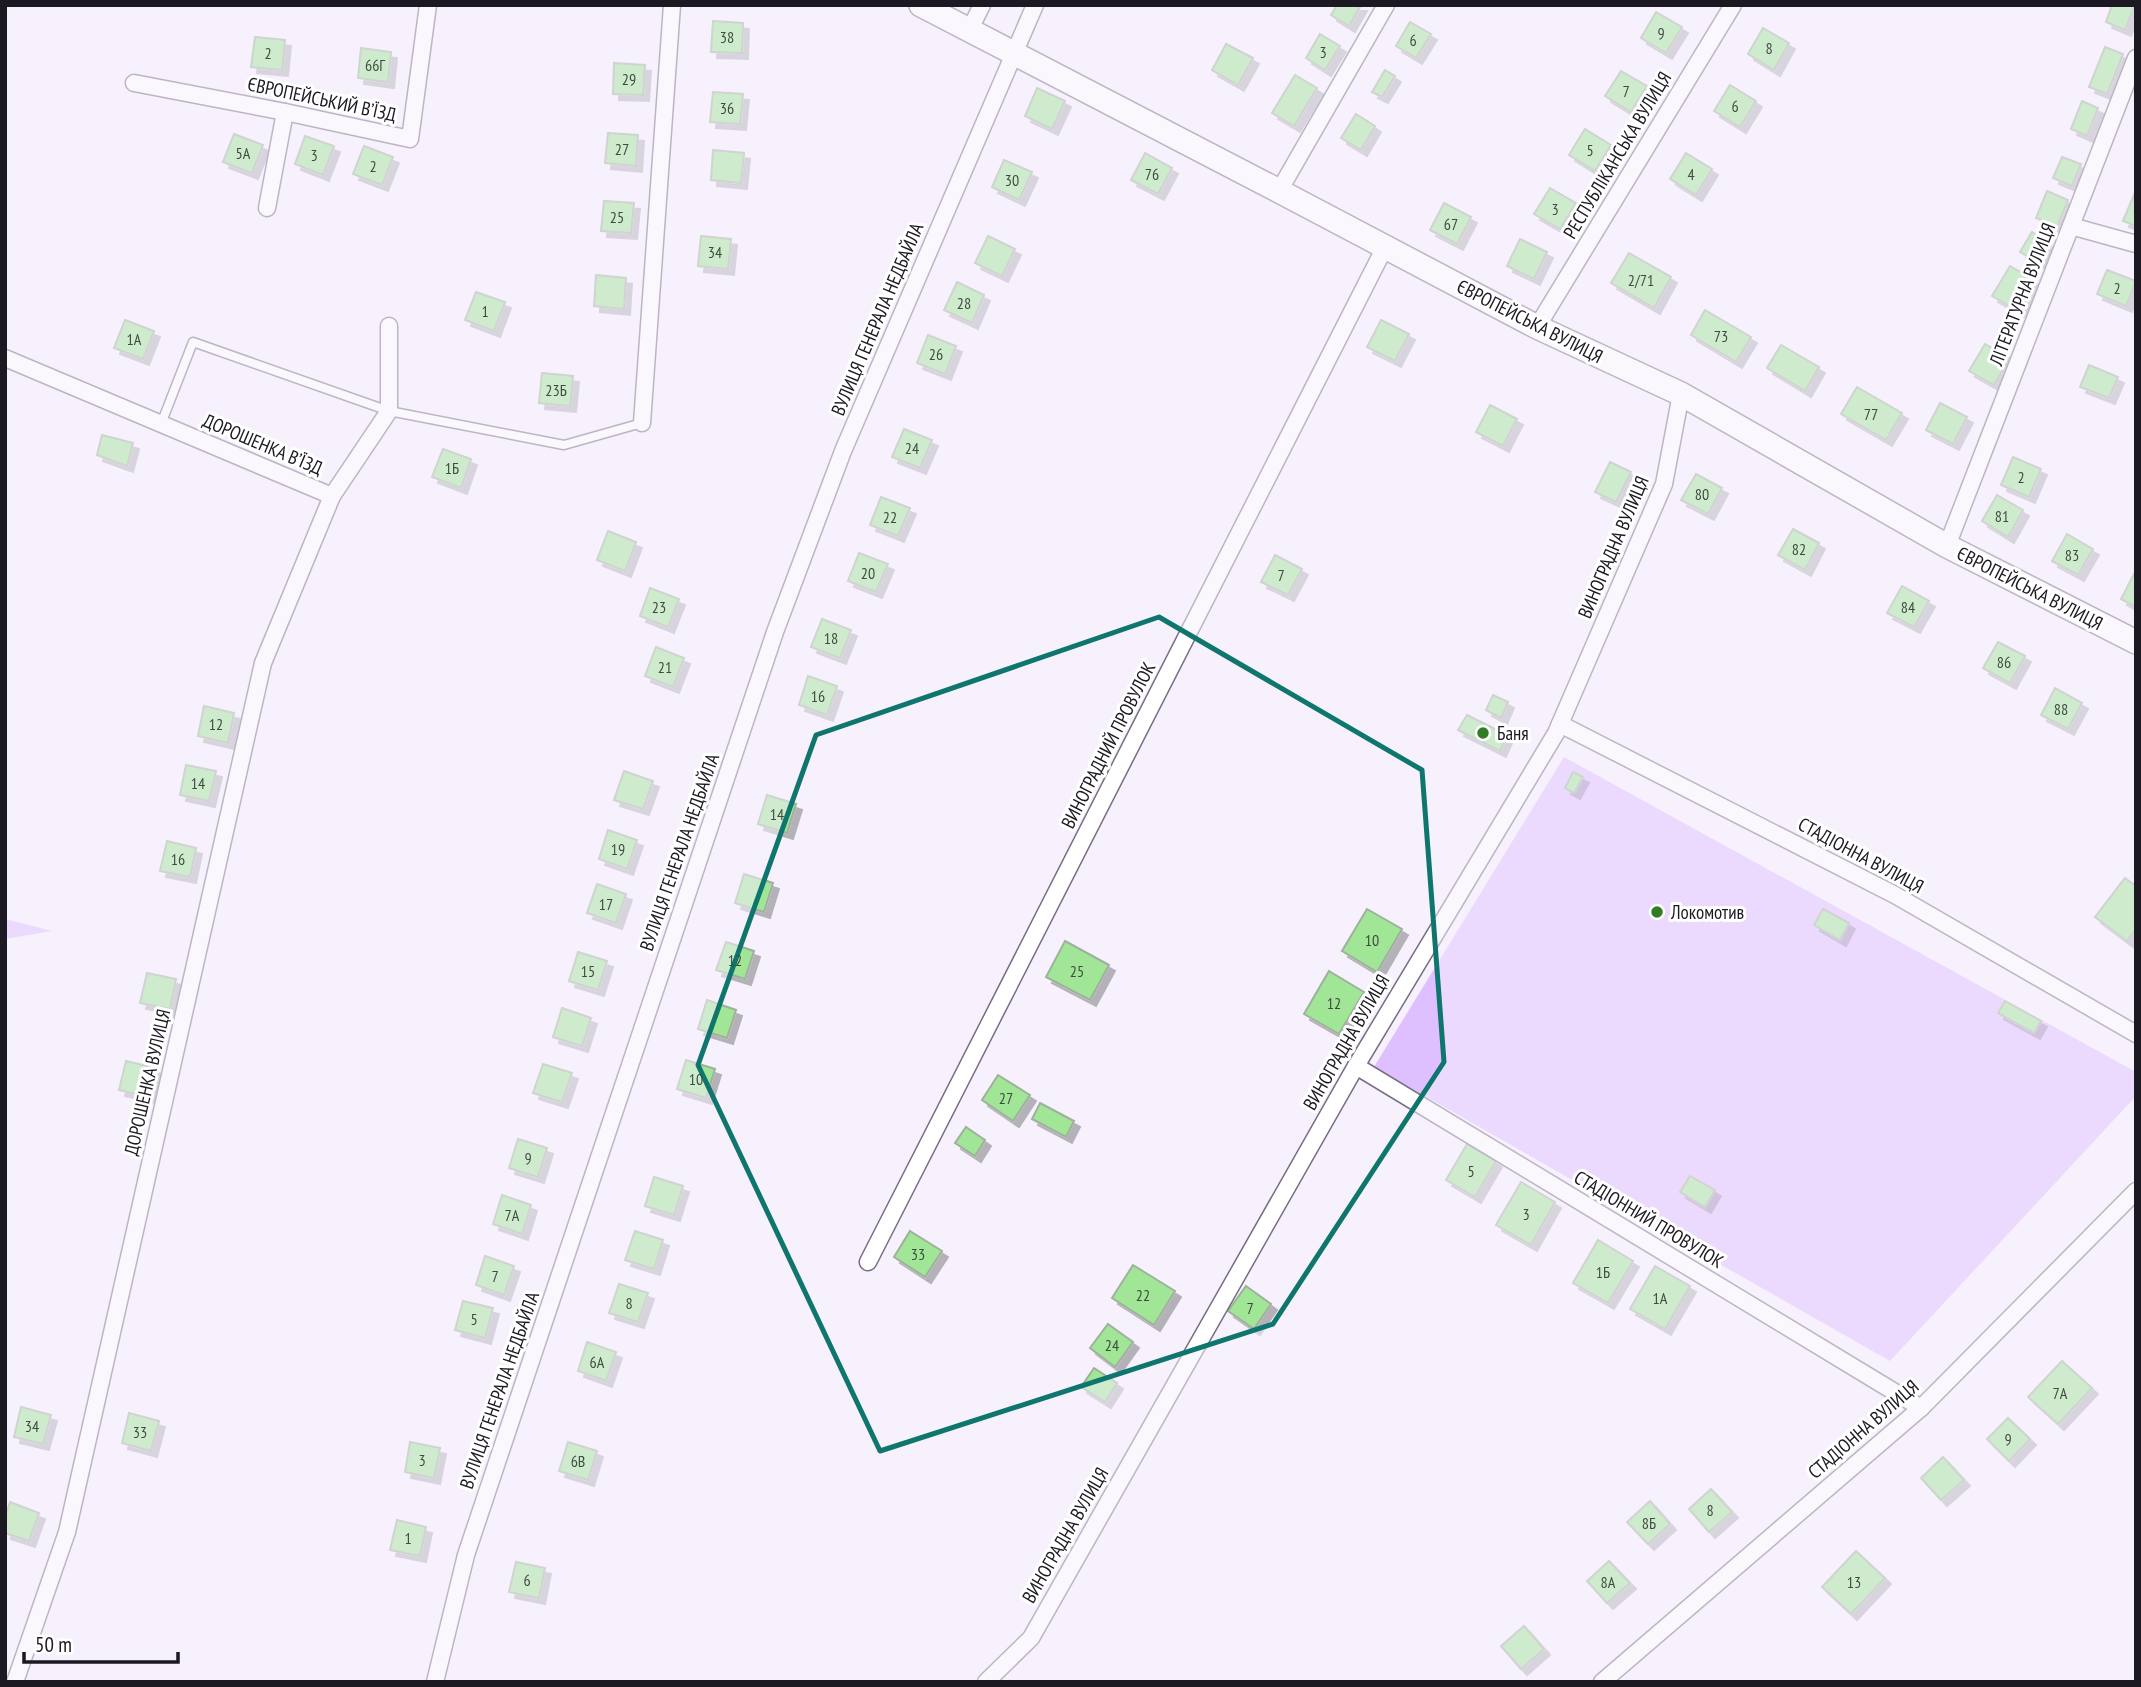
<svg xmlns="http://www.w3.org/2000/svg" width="2141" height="1687" font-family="'PT Sans Narrow',sans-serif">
  <defs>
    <filter id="shadow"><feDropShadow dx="6" dy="6" stdDeviation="0" flood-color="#0004"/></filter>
  </defs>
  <rect width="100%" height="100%" fill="#f6f1fc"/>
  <g fill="#debfff">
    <path d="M1564 757 2136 1072V1096L1890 1361 1374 1067Z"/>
    <path d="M5 919 52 931 5 939Z"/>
  </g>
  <g fill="#a1e596" stroke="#9fb19c" stroke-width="2" filter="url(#shadow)">
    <path d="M1337 5H1361L1349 26 1331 15Z"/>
    <path d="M2112 5H2135L2125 30 2106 22Z"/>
    <path d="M1656 12 1682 27 1666 53 1641 38Z"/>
    <path d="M713 21 743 23 742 53 711 52Z"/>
    <path d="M1410 22 1431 34 1416 58 1396 46Z"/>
    <path d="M1763 28 1789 43 1774 70 1748 54Z"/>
    <path d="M1320 34 1340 46 1325 70 1306 58Z"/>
    <path d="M255 37 285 40 282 70 251 67Z"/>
    <path d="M1226 44 1253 58 1238 85 1212 70Z"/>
    <path d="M2105 47 2123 54 2107 94 2089 87Z"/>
    <path d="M361 48 391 52 388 82 358 78Z"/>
    <path d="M614 63 645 65 643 95 613 94Z"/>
    <path d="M1385 70 1395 76 1382 97 1372 92Z"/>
    <path d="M1621 71 1647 86 1631 112 1605 96Z"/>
    <path d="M1295 75 1317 88 1294 126 1272 113Z"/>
    <path d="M1730 85 1756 101 1740 127 1714 111Z"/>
    <path d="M1037 88 1065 101 1052 129 1025 116Z"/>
    <path d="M713 92 743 94 740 124 710 122Z"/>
    <path d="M2082 101 2098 108 2087 136 2071 129Z"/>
    <path d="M1356 114 1375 126 1361 150 1341 138Z"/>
    <path d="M1585 129 1611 145 1595 171 1569 155Z"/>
    <path d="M608 133 638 135 636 166 605 163Z"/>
    <path d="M234 134 263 145 252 173 223 162Z"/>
    <path d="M305 136 334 146 323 175 295 164Z"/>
    <path d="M364 146 393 157 382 185 353 174Z"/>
    <path d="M713 150 744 153 741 183 711 180Z"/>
    <path d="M1145 153 1172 168 1158 194 1131 180Z"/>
    <path d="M1686 153 1712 169 1696 195 1670 179Z"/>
    <path d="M2062 157 2081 164 2072 186 2053 178Z"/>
    <path d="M1004 160 1032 172 1019 200 992 187Z"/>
    <path d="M1550 188 1576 203 1560 229 1534 214Z"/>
    <path d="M2136 190V226L2123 221Z"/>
    <path d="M2047 191 2068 200 2057 227 2036 218Z"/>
    <path d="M604 201 634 203 631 233 601 231Z"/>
    <path d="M1444 203 1471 217 1457 244 1430 230Z"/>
    <path d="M2032 232 2050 243 2039 263 2020 252Z"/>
    <path d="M701 236 731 239 728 269 698 266Z"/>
    <path d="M988 236 1015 249 1002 276 975 263Z"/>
    <path d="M1520 239 1547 252 1534 279 1507 266Z"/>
    <path d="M1629 253 1671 277 1654 308 1611 283Z"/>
    <path d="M2010 266 2036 281 2018 311 1992 296Z"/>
    <path d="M2107 270 2136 281 2126 306 2097 294Z"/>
    <path d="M596 275 626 278 624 309 594 306Z"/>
    <path d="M957 282 984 295 972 323 944 310Z"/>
    <path d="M476 292 505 302 494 331 465 320Z"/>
    <path d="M1705 310 1751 337 1736 362 1691 335Z"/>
    <path d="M125 320 154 331 143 359 114 348Z"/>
    <path d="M1381 320 1409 334 1395 361 1367 347Z"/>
    <path d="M928 335 956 346 945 374 917 363Z"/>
    <path d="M1985 344 2010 358 1994 385 1969 371Z"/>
    <path d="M1781 345 1819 367 1805 391 1767 368Z"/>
    <path d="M2089 365 2118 377 2109 398 2080 387Z"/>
    <path d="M542 373 573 376 570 406 539 403Z"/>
    <path d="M1857 387 1902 413 1886 440 1841 414Z"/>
    <path d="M1940 403 1967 417 1953 444 1926 430Z"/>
    <path d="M1490 405 1517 419 1503 446 1476 432Z"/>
    <path d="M904 429 932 440 920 468 892 457Z"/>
    <path d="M102 435 133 443 127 466 97 455Z"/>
    <path d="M443 449 471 459 461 488 432 477Z"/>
    <path d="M2013 457 2041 469 2029 497 2001 485Z"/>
    <path d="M1610 462 1631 472 1616 502 1595 492Z"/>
    <path d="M1696 474 1722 488 1708 514 1681 500Z"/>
    <path d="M1997 495 2023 510 2008 537 1982 521Z"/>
    <path d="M881 497 910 508 898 536 870 525Z"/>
    <path d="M1793 529 1819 543 1805 570 1778 555Z"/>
    <path d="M608 531 636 542 625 571 597 560Z"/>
    <path d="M2067 534 2093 549 2078 575 2052 561Z"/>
    <path d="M859 553 888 564 876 592 848 581Z"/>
    <path d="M1275 555 1302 569 1288 595 1261 582Z"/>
    <path d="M2135 572H2136V607L2121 599Z"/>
    <path d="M1902 586 1929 601 1914 627 1887 613Z"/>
    <path d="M650 588 679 599 668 627 640 616Z"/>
    <path d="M822 619 851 630 840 658 811 647Z"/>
    <path d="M1998 642 2025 656 2010 683 1983 668Z"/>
    <path d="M656 647 684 658 673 687 645 676Z"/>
    <path d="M808 676 837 686 827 715 799 705Z"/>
    <path d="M2055 688 2082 703 2068 729 2041 715Z"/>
    <path d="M1493 695 1508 702 1501 718 1486 710Z"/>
    <path d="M204 706 234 713 228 743 198 736Z"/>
    <path d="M1467 715 1507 735 1500 751 1458 730Z"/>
    <path d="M186 765 216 771 209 801 180 795Z"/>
    <path d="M624 771 653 781 643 809 614 800Z"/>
    <path d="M1573 772 1583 777 1574 793 1565 788Z"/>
    <path d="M767 795 796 804 787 833 758 824Z"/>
    <path d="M608 830 637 840 627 869 599 859Z"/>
    <path d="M167 841 196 848 190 877 160 871Z"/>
    <path d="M744 874 773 883 764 912 735 903Z"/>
    <path d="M2125 878 2136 886V930L2127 941 2095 917Z"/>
    <path d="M597 884 626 894 616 923 587 913Z"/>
    <path d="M1367 909 1402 929 1377 972 1342 951Z"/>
    <path d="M1823 909 1849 923 1840 940 1814 925Z"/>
    <path d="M1065 941 1109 965 1090 1000 1046 977Z"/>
    <path d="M726 942 754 951 745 979 716 970Z"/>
    <path d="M578 952 607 961 598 990 569 981Z"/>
    <path d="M1329 971 1364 992 1339 1034 1304 1014Z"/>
    <path d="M147 973 176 979 170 1009 140 1003Z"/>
    <path d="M707 1000 736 1010 727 1038 698 1029Z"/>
    <path d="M2005 1001 2041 1021 2034 1033 1998 1013Z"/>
    <path d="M562 1008 591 1018 582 1046 553 1037Z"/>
    <path d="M686 1060 715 1069 706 1098 677 1089Z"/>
    <path d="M126 1061 156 1068 149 1097 119 1090Z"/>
    <path d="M543 1064 572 1073 562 1102 533 1093Z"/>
    <path d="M998 1075 1030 1095 1013 1121 982 1100Z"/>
    <path d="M1040 1103 1074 1121 1066 1137 1032 1119Z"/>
    <path d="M966 1127 985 1140 975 1156 955 1143Z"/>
    <path d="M518 1139 547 1148 538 1177 509 1168Z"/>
    <path d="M1467 1144 1496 1161 1475 1197 1446 1180Z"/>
    <path d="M1690 1176 1715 1190 1705 1207 1680 1192Z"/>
    <path d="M654 1177 683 1186 674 1215 645 1206Z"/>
    <path d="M1521 1182 1555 1202 1531 1245 1496 1225Z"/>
    <path d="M502 1195 531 1205 522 1234 493 1224Z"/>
    <path d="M635 1231 663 1240 654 1269 625 1260Z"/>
    <path d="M910 1231 942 1251 925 1277 894 1257Z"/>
    <path d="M1598 1240 1633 1261 1608 1303 1573 1283Z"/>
    <path d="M485 1256 514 1266 504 1295 476 1285Z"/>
    <path d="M1133 1265 1175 1291 1154 1325 1112 1298Z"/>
    <path d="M1655 1266 1690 1286 1665 1329 1630 1309Z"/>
    <path d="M619 1284 648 1293 638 1322 609 1313Z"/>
    <path d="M1246 1286 1271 1304 1254 1329 1228 1311Z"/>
    <path d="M463 1301 493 1308 485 1338 455 1330Z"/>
    <path d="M1108 1324 1133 1342 1115 1367 1090 1348Z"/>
    <path d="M587 1342 616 1352 606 1381 578 1371Z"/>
    <path d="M2062 1361 2092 1388 2058 1424 2028 1397Z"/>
    <path d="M1094 1368 1117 1383 1105 1402 1081 1387Z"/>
    <path d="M21 1407 51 1415 43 1444 14 1437Z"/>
    <path d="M129 1413 159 1421 151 1451 122 1443Z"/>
    <path d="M2008 1418 2030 1439 2009 1461 1987 1439Z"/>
    <path d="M410 1442 440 1448 434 1478 405 1472Z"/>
    <path d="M568 1442 597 1451 588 1480 559 1471Z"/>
    <path d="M1943 1457 1964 1480 1941 1500 1921 1478Z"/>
    <path d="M1711 1489 1732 1512 1709 1532 1689 1509Z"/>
    <path d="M1650 1501 1670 1524 1648 1544 1627 1522Z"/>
    <path d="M10 1502 39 1513 29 1541 5 1533V1517Z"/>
    <path d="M397 1520 426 1527 420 1556 390 1550Z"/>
    <path d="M1856 1551 1885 1578 1851 1614 1822 1587Z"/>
    <path d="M1609 1561 1630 1583 1607 1603 1587 1581Z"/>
    <path d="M516 1562 545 1568 539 1598 509 1592Z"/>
    <path d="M1524 1626 1544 1649 1521 1669 1501 1646Z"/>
  </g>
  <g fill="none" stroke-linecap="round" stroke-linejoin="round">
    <defs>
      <path id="lane" d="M161 424 193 342 389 411 564 445 642 423"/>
      <g id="street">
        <path d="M969 31 982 5"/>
        <path d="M134 83 285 112 410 139 428 5"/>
        <path d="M1279 191 1386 5"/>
        <path d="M267 208 285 112"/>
        <path d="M2071 226 2136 244"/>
        <path d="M1537 327 1733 5"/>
        <path d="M5 358 332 496 389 411V326"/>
        <path d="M642 423 672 5"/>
        <path d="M1947 546 2136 58"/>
        <path d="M1560 724 1895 895 2136 1034"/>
        <path d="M1356 1066 1921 1408"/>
        <path d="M868 1262 1385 247"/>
        <path d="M15 1682 67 1532 263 663 332 496"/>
        <path d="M435 1682 466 1555 775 632 843 451 1035 5"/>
        <path d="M986 1682 1031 1638 1356 1066 1556 733 1664 484 1681 394"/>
        <path d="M1602 1682 1921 1408 2136 1191"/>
      </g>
      <path id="secondary" d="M921 5 1279 191 1537 327 1681 394 1947 546 2136 642"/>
    </defs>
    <use href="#lane" stroke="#786d84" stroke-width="11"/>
    <use href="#street" stroke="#786d84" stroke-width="19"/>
    <use href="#secondary" stroke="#786d84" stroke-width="26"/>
    <use href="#lane" stroke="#fff" stroke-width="8"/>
    <use href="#street" stroke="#fff" stroke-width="16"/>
    <use href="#secondary" stroke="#fff" stroke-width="23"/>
  </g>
  <path d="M0 0H2141V1687H0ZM1159 617 1422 770 1444 1062 1273 1324 880 1451 698 1065 816 735Z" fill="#f6f1fc" fill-opacity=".55" fill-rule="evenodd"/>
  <path fill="none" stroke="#0f766e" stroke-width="5" stroke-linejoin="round" d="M1159 617 1422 770 1444 1062 1273 1324 880 1451 698 1065 816 735Z"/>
  <g fill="#327d24" stroke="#fff" stroke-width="2.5">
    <circle cx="1483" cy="733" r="7"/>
    <circle cx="1657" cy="912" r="7"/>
  </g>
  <g text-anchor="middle" stroke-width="6" stroke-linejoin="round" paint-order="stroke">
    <g font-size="16" fill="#3e4c3f">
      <text x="1661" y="39">9</text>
      <text x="727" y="43">38</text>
      <text x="1413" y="46">6</text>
      <text x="1769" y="54">8</text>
      <text x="1323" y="58">3</text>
      <text x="268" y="59">2</text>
      <text x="375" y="71">66Г</text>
      <text x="629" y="85">29</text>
      <text x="1626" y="97">7</text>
      <text x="1735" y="112">6</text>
      <text x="727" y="114">36</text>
      <text x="622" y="155">27</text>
      <text x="1590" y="156">5</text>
      <text x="243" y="159">5А</text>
      <text x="314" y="161">3</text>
      <text x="373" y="172">2</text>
      <text x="1152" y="180">76</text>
      <text x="1691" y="180">4</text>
      <text x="1012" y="186">30</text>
      <text x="1555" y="215">3</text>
      <text x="617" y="223">25</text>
      <text x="1451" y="230">67</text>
      <text x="715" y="258">34</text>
      <text x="1641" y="286">2/71</text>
      <text x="2117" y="294">2</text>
      <text x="964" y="309">28</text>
      <text x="485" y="317">1</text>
      <text x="1721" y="342">73</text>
      <text x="134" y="345">1А</text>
      <text x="936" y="360">26</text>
      <text x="556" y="396">23Б</text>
      <text x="1871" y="420">77</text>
      <text x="912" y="454">24</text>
      <text x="452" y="474">1Б</text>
      <text x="2021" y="483">2</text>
      <text x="1702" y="500">80</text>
      <text x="2002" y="522">81</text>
      <text x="890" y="523">22</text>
      <text x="1799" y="555">82</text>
      <text x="2072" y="561">83</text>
      <text x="868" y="579">20</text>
      <text x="1281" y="581">7</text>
      <text x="659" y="613">23</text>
      <text x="1908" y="613">84</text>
      <text x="831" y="644">18</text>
      <text x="2004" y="668">86</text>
      <text x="665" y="673">21</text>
      <text x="818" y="702">16</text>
      <text x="2061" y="715">88</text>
      <text x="216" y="730">12</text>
      <text x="198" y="789">14</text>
      <text x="777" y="820">14</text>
      <text x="618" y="855">19</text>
      <text x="178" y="865">16</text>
      <text x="606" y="910">17</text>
      <text x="1372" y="946">10</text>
      <text x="735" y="966">12</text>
      <text x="588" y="977">15</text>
      <text x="1077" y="977">25</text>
      <text x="1334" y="1009">12</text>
      <text x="696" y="1085">10</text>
      <text x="1006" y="1104">27</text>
      <text x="528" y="1164">9</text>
      <text x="1471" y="1177">5</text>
      <text x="1526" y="1220">3</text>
      <text x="512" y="1221">7А</text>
      <text x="918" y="1260">33</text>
      <text x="1603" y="1278">1Б</text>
      <text x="495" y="1282">7</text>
      <text x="1143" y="1301">22</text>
      <text x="1660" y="1304">1А</text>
      <text x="629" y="1309">8</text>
      <text x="1250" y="1314">7</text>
      <text x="474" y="1325">5</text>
      <text x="1112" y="1351">24</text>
      <text x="597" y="1368">6А</text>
      <text x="2060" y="1399">7А</text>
      <text x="32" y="1432">34</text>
      <text x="140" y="1438">33</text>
      <text x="2008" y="1445">9</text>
      <text x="422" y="1466">3</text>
      <text x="578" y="1467">6В</text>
      <text x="1710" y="1516">8</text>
      <text x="1649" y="1529">8Б</text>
      <text x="408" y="1544">1</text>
      <text x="527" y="1586">6</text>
      <text x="1608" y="1588">8А</text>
      <text x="1854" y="1588">13</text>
    </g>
    <g font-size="19" fill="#1d1922" stroke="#fff">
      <text transform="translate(322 99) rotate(12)" y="7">ЄВРОПЕЙСЬКИЙ В’ЇЗД</text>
      <text transform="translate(1617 155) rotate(-59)" y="7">РЕСПУБЛІКАНСЬКА ВУЛИЦЯ</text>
      <text transform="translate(2022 294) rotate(-69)" y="7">ЛІТЕРАТУРНА ВУЛИЦЯ</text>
      <text transform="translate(877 319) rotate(-67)" y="7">ВУЛИЦЯ ГЕНЕРАЛА НЕДБАЙЛА</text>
      <text transform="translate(1530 321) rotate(27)" y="7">ЄВРОПЕЙСЬКА ВУЛИЦЯ</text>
      <text transform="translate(263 444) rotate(23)" y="7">ДОРОШЕНКА В’ЇЗД</text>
      <text transform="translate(1613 547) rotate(-67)" y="7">ВИНОГРАДНА ВУЛИЦЯ</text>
      <text transform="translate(2030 588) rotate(27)" y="7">ЄВРОПЕЙСЬКА ВУЛИЦЯ</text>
      <text transform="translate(1108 745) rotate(-63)" y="7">ВИНОГРАДНИЙ ПРОВУЛОК</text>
      <text transform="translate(679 852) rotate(-71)" y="7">ВУЛИЦЯ ГЕНЕРАЛА НЕДБАЙЛА</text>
      <text transform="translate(1861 855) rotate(28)" y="7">СТАДІОННА ВУЛИЦЯ</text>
      <text transform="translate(1346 1042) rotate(-60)" y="7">ВИНОГРАДНА ВУЛИЦЯ</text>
      <text transform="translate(147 1082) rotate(-77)" y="7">ДОРОШЕНКА ВУЛИЦЯ</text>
      <text transform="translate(1649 1219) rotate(31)" y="7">СТАДІОННИЙ ПРОВУЛОК</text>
      <text transform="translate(499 1390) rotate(-71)" y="7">ВУЛИЦЯ ГЕНЕРАЛА НЕДБАЙЛА</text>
      <text transform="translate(1863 1429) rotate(-41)" y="7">СТАДІОННА ВУЛИЦЯ</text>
      <text transform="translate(1065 1535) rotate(-60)" y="7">ВИНОГРАДНА ВУЛИЦЯ</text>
    </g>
    <g font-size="19" fill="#1d1922" stroke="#fff" text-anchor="start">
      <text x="1497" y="740">Баня</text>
      <text x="1671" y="919">Локомотив</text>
    </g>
  </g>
  <rect width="2141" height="1687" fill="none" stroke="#1d1922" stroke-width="14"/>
  <path d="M24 1652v10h154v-10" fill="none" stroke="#1d1922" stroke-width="3.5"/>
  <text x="35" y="1652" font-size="21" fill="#1d1922" stroke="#ffffff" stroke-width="5" paint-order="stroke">50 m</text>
</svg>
